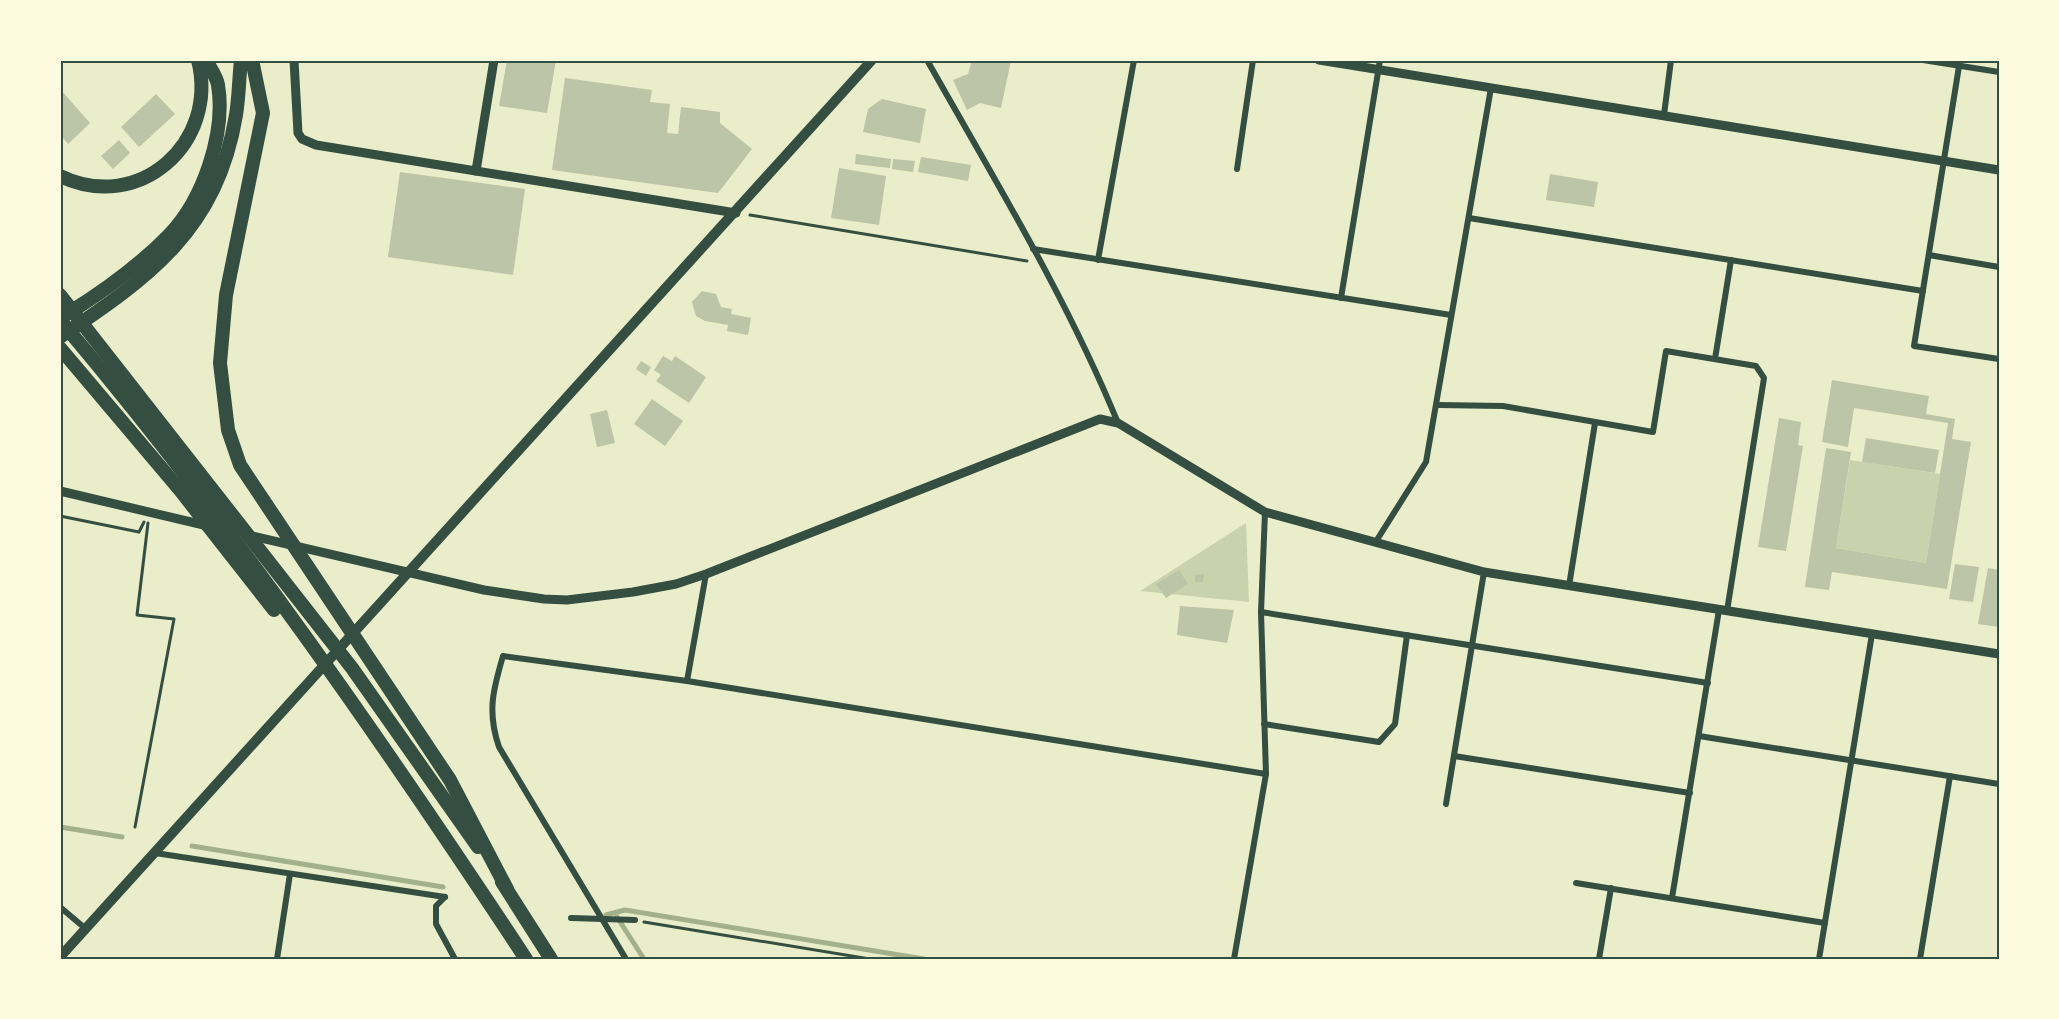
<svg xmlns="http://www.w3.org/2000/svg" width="2059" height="1019" font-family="Jost,sans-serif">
  <rect width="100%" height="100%" fill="#e9edc9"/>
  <g fill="#cad2ad">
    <path d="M1850 460 1940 474 1926 563 1836 548Z"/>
    <path d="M1246 523 1249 602 1140 591Z"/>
  </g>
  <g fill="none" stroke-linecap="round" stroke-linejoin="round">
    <g stroke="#a3b18a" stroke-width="5">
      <path d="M60 827 122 837"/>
      <path d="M192 846 443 887"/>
      <path d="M606 915 625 910 924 959"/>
      <path d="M617 917 644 959"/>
    </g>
  </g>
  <g fill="#bcc5a7">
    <path d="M507 60H556L547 113 499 106Z"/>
    <path d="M972 60H1011L1001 108 980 103 967 110 953 80 968 74Z"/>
    <path d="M565 78 652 90 650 102 670 104 667 133 678 134 681 107 720 112V123L752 149 718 193 552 170Z"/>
    <path d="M60 89 90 123 68 144 60 134Z"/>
    <path d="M156 94 175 114 139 147 121 127Z"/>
    <path d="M882 99 926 109 920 143 863 132 868 109Z"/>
    <path d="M119 140 130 153 113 169 101 156Z"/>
    <path d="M856 154 891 159 890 168 855 164Z"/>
    <path d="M921 157 971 165 968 181 918 172Z"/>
    <path d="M893 159 915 161 913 172 892 169Z"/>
    <path d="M839 168 886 176 879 225 831 218Z"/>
    <path d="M400 172 525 189 513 275 388 257Z"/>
    <path d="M1550 174 1598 182 1594 207 1546 200Z"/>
    <path d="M702 291 716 294 721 307 732 309 731 314 751 318 748 335 727 331 728 325 705 321 696 316 692 302Z"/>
    <path d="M663 356 672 361 675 356 706 377 689 403 656 381 661 375 654 370Z"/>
    <path d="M641 361 651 367 646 376 636 369Z"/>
    <path d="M1832 380 1929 396 1926 414 1955 419 1952 439 1971 442 1947 589 1832 572 1829 590 1805 587 1826 448 1851 452 1836 548 1926 563 1948 423 1854 408 1848 447 1822 442Z"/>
    <path d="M652 399 683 421 665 446 634 424Z"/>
    <path d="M607 410 615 443 597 447 590 414Z"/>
    <path d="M1779 418 1801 422 1798 445 1803 446 1786 551 1758 547Z"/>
    <path d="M1866 438 1939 450 1935 473 1862 462Z"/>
    <path d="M1955 564 1979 567 1973 602 1949 599Z"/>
    <path d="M1988 568 1999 570V627L1978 624Z"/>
    <path d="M1179 570 1188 584 1166 598 1156 584Z"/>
    <path d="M1204 574 1203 582H1195V575Z"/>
    <path d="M1180 606 1234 610 1227 643 1177 635Z"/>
  </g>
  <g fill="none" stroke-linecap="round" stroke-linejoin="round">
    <g stroke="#344e41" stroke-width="3">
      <path d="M750 215 1027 261"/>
      <path d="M60 516 139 532 144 522"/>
      <path d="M135 827 174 619 137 615 148 523"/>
      <path d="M644 922 870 959"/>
    </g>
    <g stroke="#344e41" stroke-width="6">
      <path d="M927 60C994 179 1066 296 1118 423"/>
      <path d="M1923 60 1999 72"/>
      <path d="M1960 60 1914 346 1999 359"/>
      <path d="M1664 115 1671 60"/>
      <path d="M1237 169 1253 60"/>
      <path d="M1469 218 1923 291"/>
      <path d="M1033 249 1451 315"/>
      <path d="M1929 255 1999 267"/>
      <path d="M1098 260 1134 60"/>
      <path d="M1341 298 1380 60"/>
      <path d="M1715 359 1731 260"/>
      <path d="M1437 405 1503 406 1653 432 1666 351 1756 366 1764 378 1727 611"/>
      <path d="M1375 543 1426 462 1491 88"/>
      <path d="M1569 586 1595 423"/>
      <path d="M1261 612 1708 683"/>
      <path d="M687 681 1266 774"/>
      <path d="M1264 724 1379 742 1395 724 1407 635"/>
      <path d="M1699 736 1999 784"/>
      <path d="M1454 756 1690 793"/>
      <path d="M1446 804 1484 572"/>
      <path d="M155 853 445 897"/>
      <path d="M1576 883 1825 923"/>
      <path d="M445 897 436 906V924L455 959"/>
      <path d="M1672 898 1719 610"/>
      <path d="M60 907 86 929"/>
      <path d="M571 918 635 920"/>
      <path d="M277 959 290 874"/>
      <path d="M626 959 499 747C487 712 493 690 503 656L687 681 706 574"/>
      <path d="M1234 959 1266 774 1261 612 1265 512"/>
      <path d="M1599 959 1611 888"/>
      <path d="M1819 959 1872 634"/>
      <path d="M1920 959 1950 776"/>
    </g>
    <g stroke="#344e41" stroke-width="9">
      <path d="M294 60 298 133 302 139 316 145 476 171 494 60"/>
      <path d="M1319 60 1999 170"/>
      <path d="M476 171 736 213"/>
      <path d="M60 491 208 526"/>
      <path d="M248 535 484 590 544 599 567 600 633 592 676 584 706 574 1100 419 1118 423 1265 512 1484 572 1999 654"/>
    </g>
    <path stroke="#344e41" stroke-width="10" d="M60 957 872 60"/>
    <g stroke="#344e41" stroke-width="14">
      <path d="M252 60 263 113 226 295 220 363 228 430 240 465 450 780 507 889"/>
      <path d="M60 176C139 214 219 143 198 60"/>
      <path d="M60 295 352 668 478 847"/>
      <path d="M67 314C104 291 139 266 169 235 203 200 226 133 218 85 217 77 210 68 206 60"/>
      <path d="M60 320C230 521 381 739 526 959"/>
      <path d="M60 337C150 277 217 229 236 115 239 97 239 78 241 60"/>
      <path d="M60 348 180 490 274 610"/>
      <path d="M502 882 551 959"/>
    </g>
  </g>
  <rect width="2059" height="1019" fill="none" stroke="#fefae0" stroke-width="123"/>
  <rect x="62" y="62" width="1936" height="896" fill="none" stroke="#344e41" stroke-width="2"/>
</svg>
